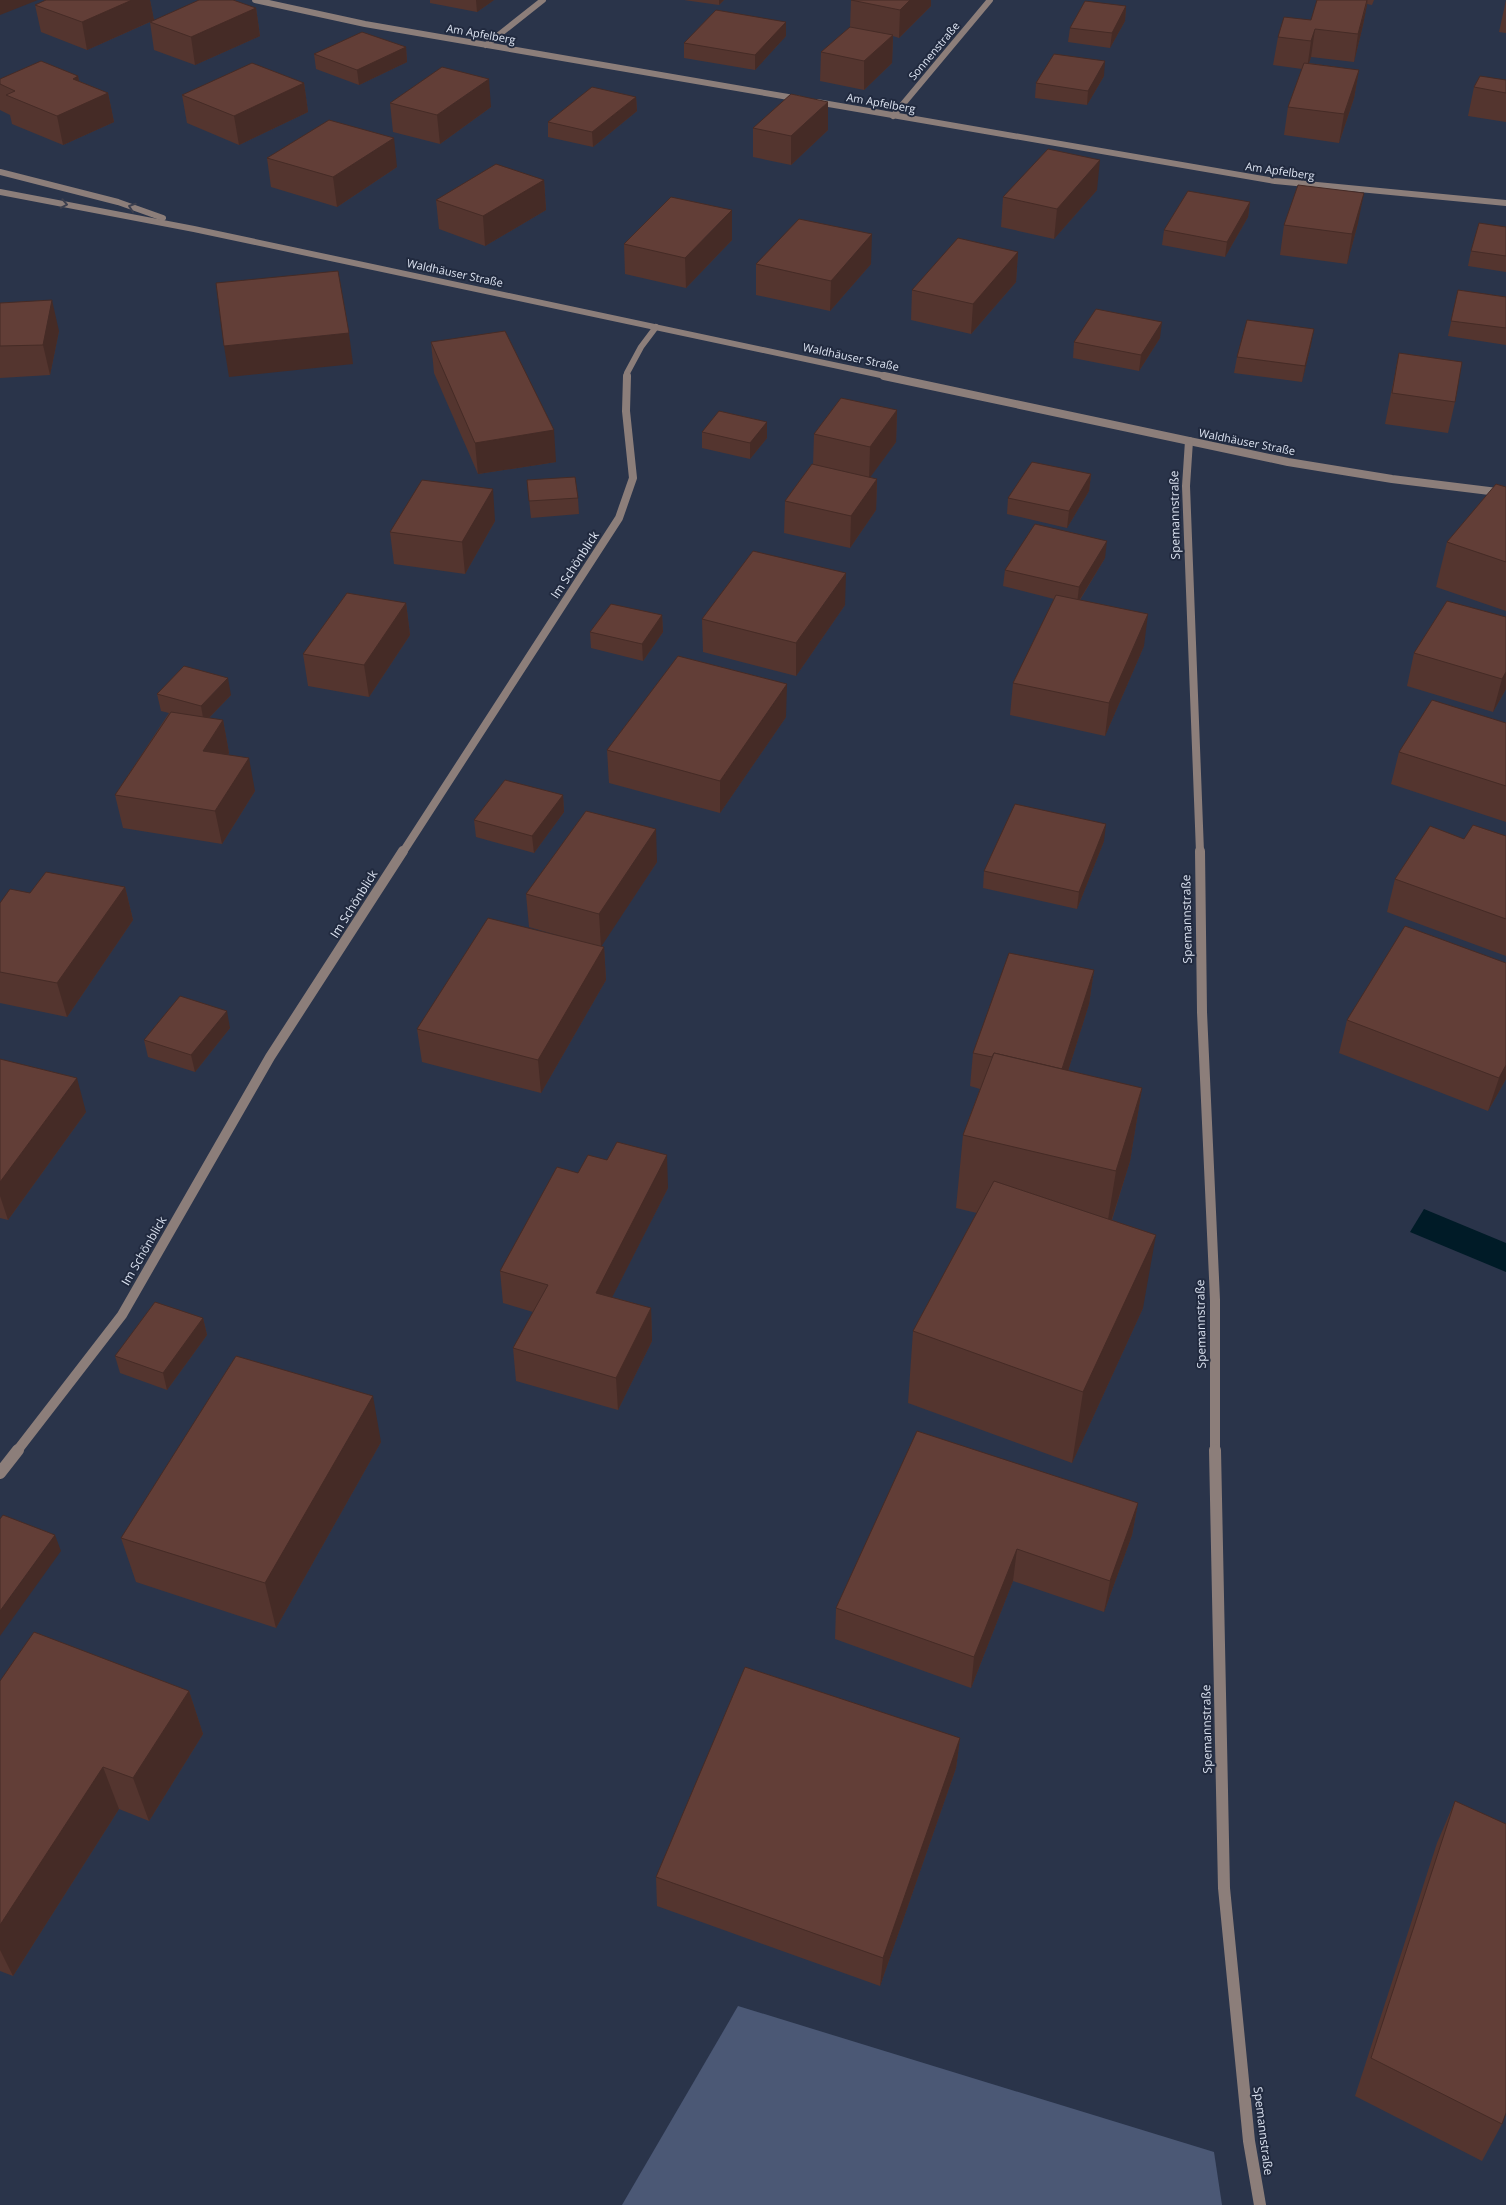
<svg xmlns="http://www.w3.org/2000/svg" width="1506" height="2205" font-family="'Open Sans',sans-serif">
  <rect width="100%" height="100%" fill="#2a344a"/>
  <path fill="#4b5875" d="M738 2006 1214 2152 1222 2205H622Z"/>
  <path fill="#001b27" d="M1424 1209 1506 1243V1272L1410 1232Z"/>
  <g fill="none" stroke-linecap="round" stroke-linejoin="round">
    <g stroke="#8c7e7a" stroke-width="6">
      <path d="M255 0 365 24 800 99"/>
      <path d="M486 45 543 0"/>
      <path d="M817 102 1275 181 1506 203"/>
      <path d="M893 116 990 0"/>
      <path d="M0 172 118 202 163 218"/>
      <path d="M0 192 194 229 890 377"/>
      <path d="M627 377V373L641 347 656 327"/>
    </g>
    <g stroke="#8c7e7a" stroke-width="8">
      <path d="M884 376 1288 462 1392 479 1506 493"/>
      <path d="M1189 441 1186 486 1200 852"/>
      <path d="M403 852 619 518 633 478 626 411 627 376"/>
    </g>
    <g stroke="#8c7e7a" stroke-width="10">
      <path d="M1200 851 1202 1012 1215 1300V1451"/>
      <path d="M17 1451 122 1315 270 1057 403 851"/>
    </g>
    <g stroke="#8c7e7a" stroke-width="12">
      <path d="M1215 1450 1224 1888 1249 2141 1260 2205"/>
      <path d="M0 1473 18 1450"/>
    </g>
  </g>
  <g fill="#54352f">
    <path d="M46 0H150L154 20 256 8 260 36 195 65 154 50 150 22 87 50 41 32 35 5Z"/>
    <path d="M430 0H494L477 12 430 3Z"/>
    <path d="M684 0H724L719 5Z"/>
    <path d="M851 0 931 6 899 38 893 36 892 63 864 90 820 81 821 52 850 27Z"/>
    <path d="M1317 0H1374L1372 5 1367 4 1363 25 1354 62 1311 57 1309 63 1359 70 1354 98 1339 143 1284 135 1288 107 1302 69 1273 65 1278 37 1311 20Z"/>
    <path d="M1506 0V33L1499 32Z"/>
    <path d="M1126 6 1125 21 1110 48 1068 42 1070 28Z"/>
    <path d="M786 22V36L755 70 684 58V43Z"/>
    <path d="M406 47 407 62 359 85 316 69 314 54Z"/>
    <path d="M78 76 79 81 108 93 114 122 63 145 12 124 10 115 0 110V79Z"/>
    <path d="M1104 76 1087 105 1035 98 1036 83Z"/>
    <path d="M1506 80V122L1468 116 1474 87Z"/>
    <path d="M304 83 308 112 239 145 187 123 182 95Z"/>
    <path d="M636 97 637 111 593 147 548 137V122Z"/>
    <path d="M390 103 491 107 440 144 393 132Z"/>
    <path d="M753 128 828 130 791 165 753 157Z"/>
    <path d="M267 158 397 167 337 207 271 187Z"/>
    <path d="M544 180 546 210 485 246 439 229 436 200Z"/>
    <path d="M1097 190 1054 239 1001 227 1003 197Z"/>
    <path d="M1250 202 1248 217 1225 257 1162 245 1164 230Z"/>
    <path d="M1358 223 1347 264 1280 255 1284 225Z"/>
    <path d="M1506 227V272L1468 266 1471 251Z"/>
    <path d="M732 240 686 288 625 274 624 244Z"/>
    <path d="M1018 252 1016 282 971 334 911 320 912 290Z"/>
    <path d="M756 264H871L830 311 756 295Z"/>
    <path d="M1458 290 1506 297V345L1448 336Z"/>
    <path d="M0 303 59 331 50 375 0 378Z"/>
    <path d="M1160 338 1139 371 1073 358 1074 342Z"/>
    <path d="M431 342 556 462 478 474 434 373Z"/>
    <path d="M1311 345 1302 382 1234 373 1237 357Z"/>
    <path d="M1399 353 1455 402 1448 433 1385 424Z"/>
    <path d="M897 410 896 442 870 477 877 479 876 510 850 548 784 533 785 501 813 465 814 434Z"/>
    <path d="M702 432 767 438 750 459 702 448Z"/>
    <path d="M1091 474 1089 491 1067 528 1007 514 1008 498Z"/>
    <path d="M527 480 578 498 579 514 531 518Z"/>
    <path d="M1506 487V611L1436 587 1447 542Z"/>
    <path d="M495 521 465 574 394 564 390 532Z"/>
    <path d="M1105 558 1080 600 1144 646 1105 736 1010 715 1013 683 1054 599 1003 586 1005 570Z"/>
    <path d="M406 603 410 635 369 697 308 686 303 654Z"/>
    <path d="M845 605 796 676 703 652 702 619Z"/>
    <path d="M662 615 663 632 643 661 591 648 590 632Z"/>
    <path d="M1506 617V689L1493 712 1407 686 1414 653Z"/>
    <path d="M157 694 231 695 209 718 223 720 229 753 228 755 255 791 222 844 123 828 115 795 169 713 161 711Z"/>
    <path d="M786 717 720 813 609 783 607 750Z"/>
    <path d="M1506 723V822L1391 784 1399 752Z"/>
    <path d="M563 795 564 812 534 853 476 837 474 820Z"/>
    <path d="M1506 836V956L1387 912 1395 879 1464 839Z"/>
    <path d="M1104 841 1077 909 983 888 984 871Z"/>
    <path d="M657 862 601 946 604 947 606 980 541 1093 422 1062 417 1029 560 936 529 927 526 894Z"/>
    <path d="M125 887 133 920 67 1017 0 1003V903L30 893Z"/>
    <path d="M1506 963V1079L1488 1111 1339 1053 1347 1020Z"/>
    <path d="M1094 970 1089 1004 1068 1071 1142 1088 1130 1161 1112 1220 1143 1308 1072 1463 908 1403 913 1331 977 1213 956 1208 963 1135 980 1089 970 1086 973 1053Z"/>
    <path d="M230 1028 195 1072 148 1057 144 1040Z"/>
    <path d="M0 1059 86 1112 8 1220 0 1218Z"/>
    <path d="M668 1188 612 1297 651 1308 652 1341 618 1410 516 1381 513 1348 533 1312 503 1303 500 1271Z"/>
    <path d="M203 1318 207 1335 167 1390 120 1373 115 1356Z"/>
    <path d="M381 1442 276 1628 136 1582 121 1538Z"/>
    <path d="M1138 1503 1132 1535 1104 1612 1013 1581 971 1688 835 1639 836 1608Z"/>
    <path d="M0 1681 189 1691 203 1734 149 1821 119 1809 13 1976 0 1971Z"/>
    <path d="M960 1738 956 1768 880 1986 657 1906 656 1877Z"/>
    <path d="M1455 1801 1502 2124 1482 2161 1355 2096 1437 1843Z"/>
  </g>
  <g fill="#452b26">
    <path d="M0 0H38L0 15Z"/>
    <path d="M132 0H150L154 20 87 50 82 22Z"/>
    <path d="M476 0H494L477 12Z"/>
    <path d="M719 0H724L719 5Z"/>
    <path d="M910 0H931V6L899 38 900 10Z"/>
    <path d="M1368 0 1363 25 1354 62 1358 34Z"/>
    <path d="M1126 6 1125 21 1110 48 1112 33Z"/>
    <path d="M256 8 260 36 195 65 191 37Z"/>
    <path d="M786 22V36L755 70V55Z"/>
    <path d="M1315 29 1311 57 1307 69 1311 41Z"/>
    <path d="M893 35 892 63 864 90V61Z"/>
    <path d="M406 47 407 62 359 85 357 70Z"/>
    <path d="M1105 61 1104 76 1087 105 1088 91Z"/>
    <path d="M1359 70 1354 98 1339 143 1344 114Z"/>
    <path d="M78 76 83 104 108 93 114 122 63 145 57 116 73 79Z"/>
    <path d="M489 79 491 107 440 144 437 115Z"/>
    <path d="M304 83 308 112 239 145 234 116Z"/>
    <path d="M636 97 637 111 593 147 592 132Z"/>
    <path d="M828 102V130L791 165V136Z"/>
    <path d="M394 138 397 167 337 207 333 177Z"/>
    <path d="M1100 160 1097 190 1054 239 1057 209Z"/>
    <path d="M544 180 546 210 485 246 483 216Z"/>
    <path d="M1364 193 1358 223 1347 264 1352 234Z"/>
    <path d="M1250 202 1248 217 1225 257 1227 242Z"/>
    <path d="M732 210V240L686 288 685 258Z"/>
    <path d="M872 234 871 264 830 311 831 281Z"/>
    <path d="M1018 252 1016 282 971 334 973 304Z"/>
    <path d="M52 300 59 331 50 375 43 345Z"/>
    <path d="M1162 322 1160 338 1139 371 1141 355Z"/>
    <path d="M1314 329 1311 345 1302 382 1305 366Z"/>
    <path d="M349 333 353 364 229 377 224 346Z"/>
    <path d="M897 410 896 442 869 479 870 447Z"/>
    <path d="M767 422V438L750 459V443Z"/>
    <path d="M554 430 556 462 478 474 475 443Z"/>
    <path d="M1091 474 1089 491 1067 528 1069 511Z"/>
    <path d="M877 479 876 510 850 548 851 516Z"/>
    <path d="M493 489 495 521 465 574 462 542Z"/>
    <path d="M1107 541 1105 558 1077 604 1079 587Z"/>
    <path d="M846 573 845 605 796 676V643Z"/>
    <path d="M406 603 410 635 369 697 364 665Z"/>
    <path d="M1148 614 1144 646 1105 736 1109 703Z"/>
    <path d="M662 615 663 632 643 661 642 644Z"/>
    <path d="M1506 672V689L1493 712 1502 679Z"/>
    <path d="M228 678 231 695 204 723 201 706Z"/>
    <path d="M787 684 786 717 720 813V781Z"/>
    <path d="M223 720 229 753 210 784 203 751Z"/>
    <path d="M249 758 255 791 222 844 215 811Z"/>
    <path d="M563 795 564 812 534 853 532 836Z"/>
    <path d="M1106 824 1104 841 1077 909 1079 892Z"/>
    <path d="M656 829 657 862 601 947 599 914Z"/>
    <path d="M125 887 133 920 67 1017 57 983Z"/>
    <path d="M604 947 606 980 541 1093 538 1060Z"/>
    <path d="M1094 970 1089 1004 1057 1106 1061 1073Z"/>
    <path d="M227 1011 230 1028 195 1072 191 1055Z"/>
    <path d="M1506 1065V1079L1488 1111 1499 1078Z"/>
    <path d="M77 1078 86 1112 8 1220 0 1196V1182Z"/>
    <path d="M1142 1088 1130 1161 1104 1244 1116 1171Z"/>
    <path d="M667 1155 668 1188 598 1325 596 1293Z"/>
    <path d="M1156 1235 1143 1308 1072 1463 1083 1392Z"/>
    <path d="M651 1308 652 1341 618 1410 616 1378Z"/>
    <path d="M203 1318 207 1335 167 1390 163 1373Z"/>
    <path d="M373 1396 381 1442 276 1628 265 1583Z"/>
    <path d="M1138 1503 1132 1535 1104 1612 1110 1581Z"/>
    <path d="M55 1535 61 1551 0 1636V1611Z"/>
    <path d="M1017 1549 1013 1581 971 1688 974 1657Z"/>
    <path d="M189 1691 203 1734 149 1821 133 1778Z"/>
    <path d="M960 1738 956 1768 880 1986 883 1958Z"/>
    <path d="M103 1767 119 1809 13 1976 0 1950V1925Z"/>
  </g>
  <g fill="#623e37" stroke="#452b26">
    <path d="M46 0H132L82 22 35 5Z"/>
    <path d="M199 0H233L256 8 191 37 150 22Z"/>
    <path d="M851 0H910L900 10Z"/>
    <path d="M1317 0H1367L1358 34 1315 29 1311 41 1278 37 1284 17 1311 20Z"/>
    <path d="M1085 1 1126 6 1112 33 1070 28Z"/>
    <path d="M716 10 786 22 755 55 684 43Z"/>
    <path d="M850 27 893 35 864 61 821 52Z"/>
    <path d="M362 32 406 47 357 70 314 54Z"/>
    <path d="M1054 54 1105 61 1088 91 1036 83Z"/>
    <path d="M41 61 78 76 73 79 108 93 57 116 6 95 15 91 0 84V79Z"/>
    <path d="M252 63 304 83 234 116 182 95Z"/>
    <path d="M1304 63 1359 70 1344 114 1288 107Z"/>
    <path d="M442 67 489 79 437 115 390 103Z"/>
    <path d="M1480 76 1506 80V93L1474 87Z"/>
    <path d="M592 87 636 97 592 132 548 122Z"/>
    <path d="M791 94 828 102 791 136 753 128Z"/>
    <path d="M329 120 394 138 333 177 267 158Z"/>
    <path d="M1048 149 1100 160 1057 209 1003 197Z"/>
    <path d="M496 164 544 180 483 216 436 200Z"/>
    <path d="M1298 185 1364 193 1352 234 1284 225Z"/>
    <path d="M1188 191 1250 202 1227 242 1164 230Z"/>
    <path d="M671 197 732 210 685 258 624 244Z"/>
    <path d="M799 219 872 234 831 281 756 264Z"/>
    <path d="M1479 223 1506 227V256L1471 251Z"/>
    <path d="M958 238 1018 252 973 304 912 290Z"/>
    <path d="M338 271 349 333 224 346 216 283Z"/>
    <path d="M1458 290 1506 297V328L1451 321Z"/>
    <path d="M52 300 43 345 0 346V303Z"/>
    <path d="M1096 309 1162 322 1141 355 1074 342Z"/>
    <path d="M1247 320 1314 329 1305 366 1237 357Z"/>
    <path d="M505 331 554 430 475 443 431 342Z"/>
    <path d="M1399 353 1462 362 1455 402 1392 393Z"/>
    <path d="M841 398 897 410 870 447 814 434Z"/>
    <path d="M719 411 767 422 750 443 702 432Z"/>
    <path d="M1032 462 1091 474 1069 511 1008 498Z"/>
    <path d="M812 464 877 479 851 516 785 501Z"/>
    <path d="M575 477 578 498 529 501 527 480Z"/>
    <path d="M422 480 493 489 462 542 390 532Z"/>
    <path d="M1496 484 1506 487V562L1447 542Z"/>
    <path d="M1035 524 1107 541 1079 587 1005 570Z"/>
    <path d="M753 551 846 573 796 643 702 619Z"/>
    <path d="M347 593 406 603 364 665 303 654Z"/>
    <path d="M1056 595 1148 614 1109 703 1013 683Z"/>
    <path d="M1447 601 1506 617V672L1502 679 1414 653Z"/>
    <path d="M611 604 662 615 642 644 590 632Z"/>
    <path d="M678 656 787 684 720 781 607 750Z"/>
    <path d="M184 666 228 678 201 706 157 694Z"/>
    <path d="M1432 700 1506 723V786L1399 752Z"/>
    <path d="M171 712 223 720 203 751 249 758 215 811 115 795Z"/>
    <path d="M505 780 563 795 532 836 474 820Z"/>
    <path d="M1015 804 1106 824 1079 892 984 871Z"/>
    <path d="M586 811 656 829 599 914 526 894Z"/>
    <path d="M1473 825 1506 836V919L1395 879 1430 826 1464 839Z"/>
    <path d="M46 872 125 887 57 983 0 972V903L10 889 30 893Z"/>
    <path d="M488 918 604 947 538 1060 417 1029Z"/>
    <path d="M1405 926 1506 963V1065L1499 1078 1347 1020Z"/>
    <path d="M1009 953 1094 970 1062 1069 994 1053 992 1057 973 1053Z"/>
    <path d="M180 996 227 1011 191 1055 144 1040Z"/>
    <path d="M994 1053 1142 1088 1116 1171 963 1135Z"/>
    <path d="M0 1059 77 1078 0 1182Z"/>
    <path d="M617 1142 667 1155 596 1293 651 1308 616 1378 513 1348 548 1285 500 1271 557 1167 578 1173 588 1155 607 1160Z"/>
    <path d="M994 1181 1156 1235 1083 1392 913 1331Z"/>
    <path d="M155 1302 203 1318 163 1373 115 1356Z"/>
    <path d="M236 1356 373 1396 265 1583 121 1538Z"/>
    <path d="M917 1431 1138 1503 1110 1581 1017 1549 974 1657 836 1608Z"/>
    <path d="M3 1515 55 1535 0 1611V1519Z"/>
    <path d="M34 1632 189 1691 133 1778 103 1767 0 1925V1681Z"/>
    <path d="M745 1667 960 1738 883 1958 656 1877Z"/>
    <path d="M1455 1801 1506 1824V2113L1502 2124 1371 2058Z"/>
  </g>
  <defs><path id="oneway-chevron" d="M-2-3.5L2.5 0L-2 3.5" fill="none" stroke-width="1.6" stroke-linecap="round" stroke-linejoin="round" transform="scale(1.25)"/></defs>
  <g stroke="#3c3f4e">
    <use href="#oneway-chevron" transform="translate(64 204) rotate(11)"/>
    <use href="#oneway-chevron" transform="translate(132 207) rotate(-161)"/>
  </g>
  <g text-anchor="middle" stroke-width="4" stroke-linejoin="round" paint-order="stroke">
    <g font-size="11" fill="#dce3f1" stroke="#212a3f">
      <text transform="translate(481 34) rotate(10)" y="4">Am Apfelberg</text>
      <text transform="translate(934 51) rotate(-50)" y="4">Sonnenstraße</text>
      <text transform="translate(881 103) rotate(10)" y="4">Am Apfelberg</text>
      <text transform="translate(1280 171) rotate(8)" y="4">Am Apfelberg</text>
      <text transform="translate(455 273) rotate(12)" y="4">Waldhäuser Straße</text>
      <text transform="translate(851 357) rotate(12)" y="4">Waldhäuser Straße</text>
      <text transform="translate(1247 442) rotate(11)" y="4">Waldhäuser Straße</text>
    </g>
    <g font-size="12" fill="#dce3f1" stroke="#212a3f">
      <text transform="translate(1175 515) rotate(-91)" y="4">Spemannstraße</text>
      <text transform="translate(575 565) rotate(-57)" y="4">Im Schönblick</text>
      <text transform="translate(354 904) rotate(-58)" y="4">Im Schönblick</text>
      <text transform="translate(1187 919) rotate(-91)" y="4">Spemannstraße</text>
      <text transform="translate(144 1251) rotate(-60)" y="4">Im Schönblick</text>
      <text transform="translate(1201 1324) rotate(-91)" y="4">Spemannstraße</text>
      <text transform="translate(1207 1729) rotate(-91)" y="4">Spemannstraße</text>
      <text transform="translate(1263 2131) rotate(83)" y="4">Spemannstraße</text>
    </g>
  </g>
</svg>
